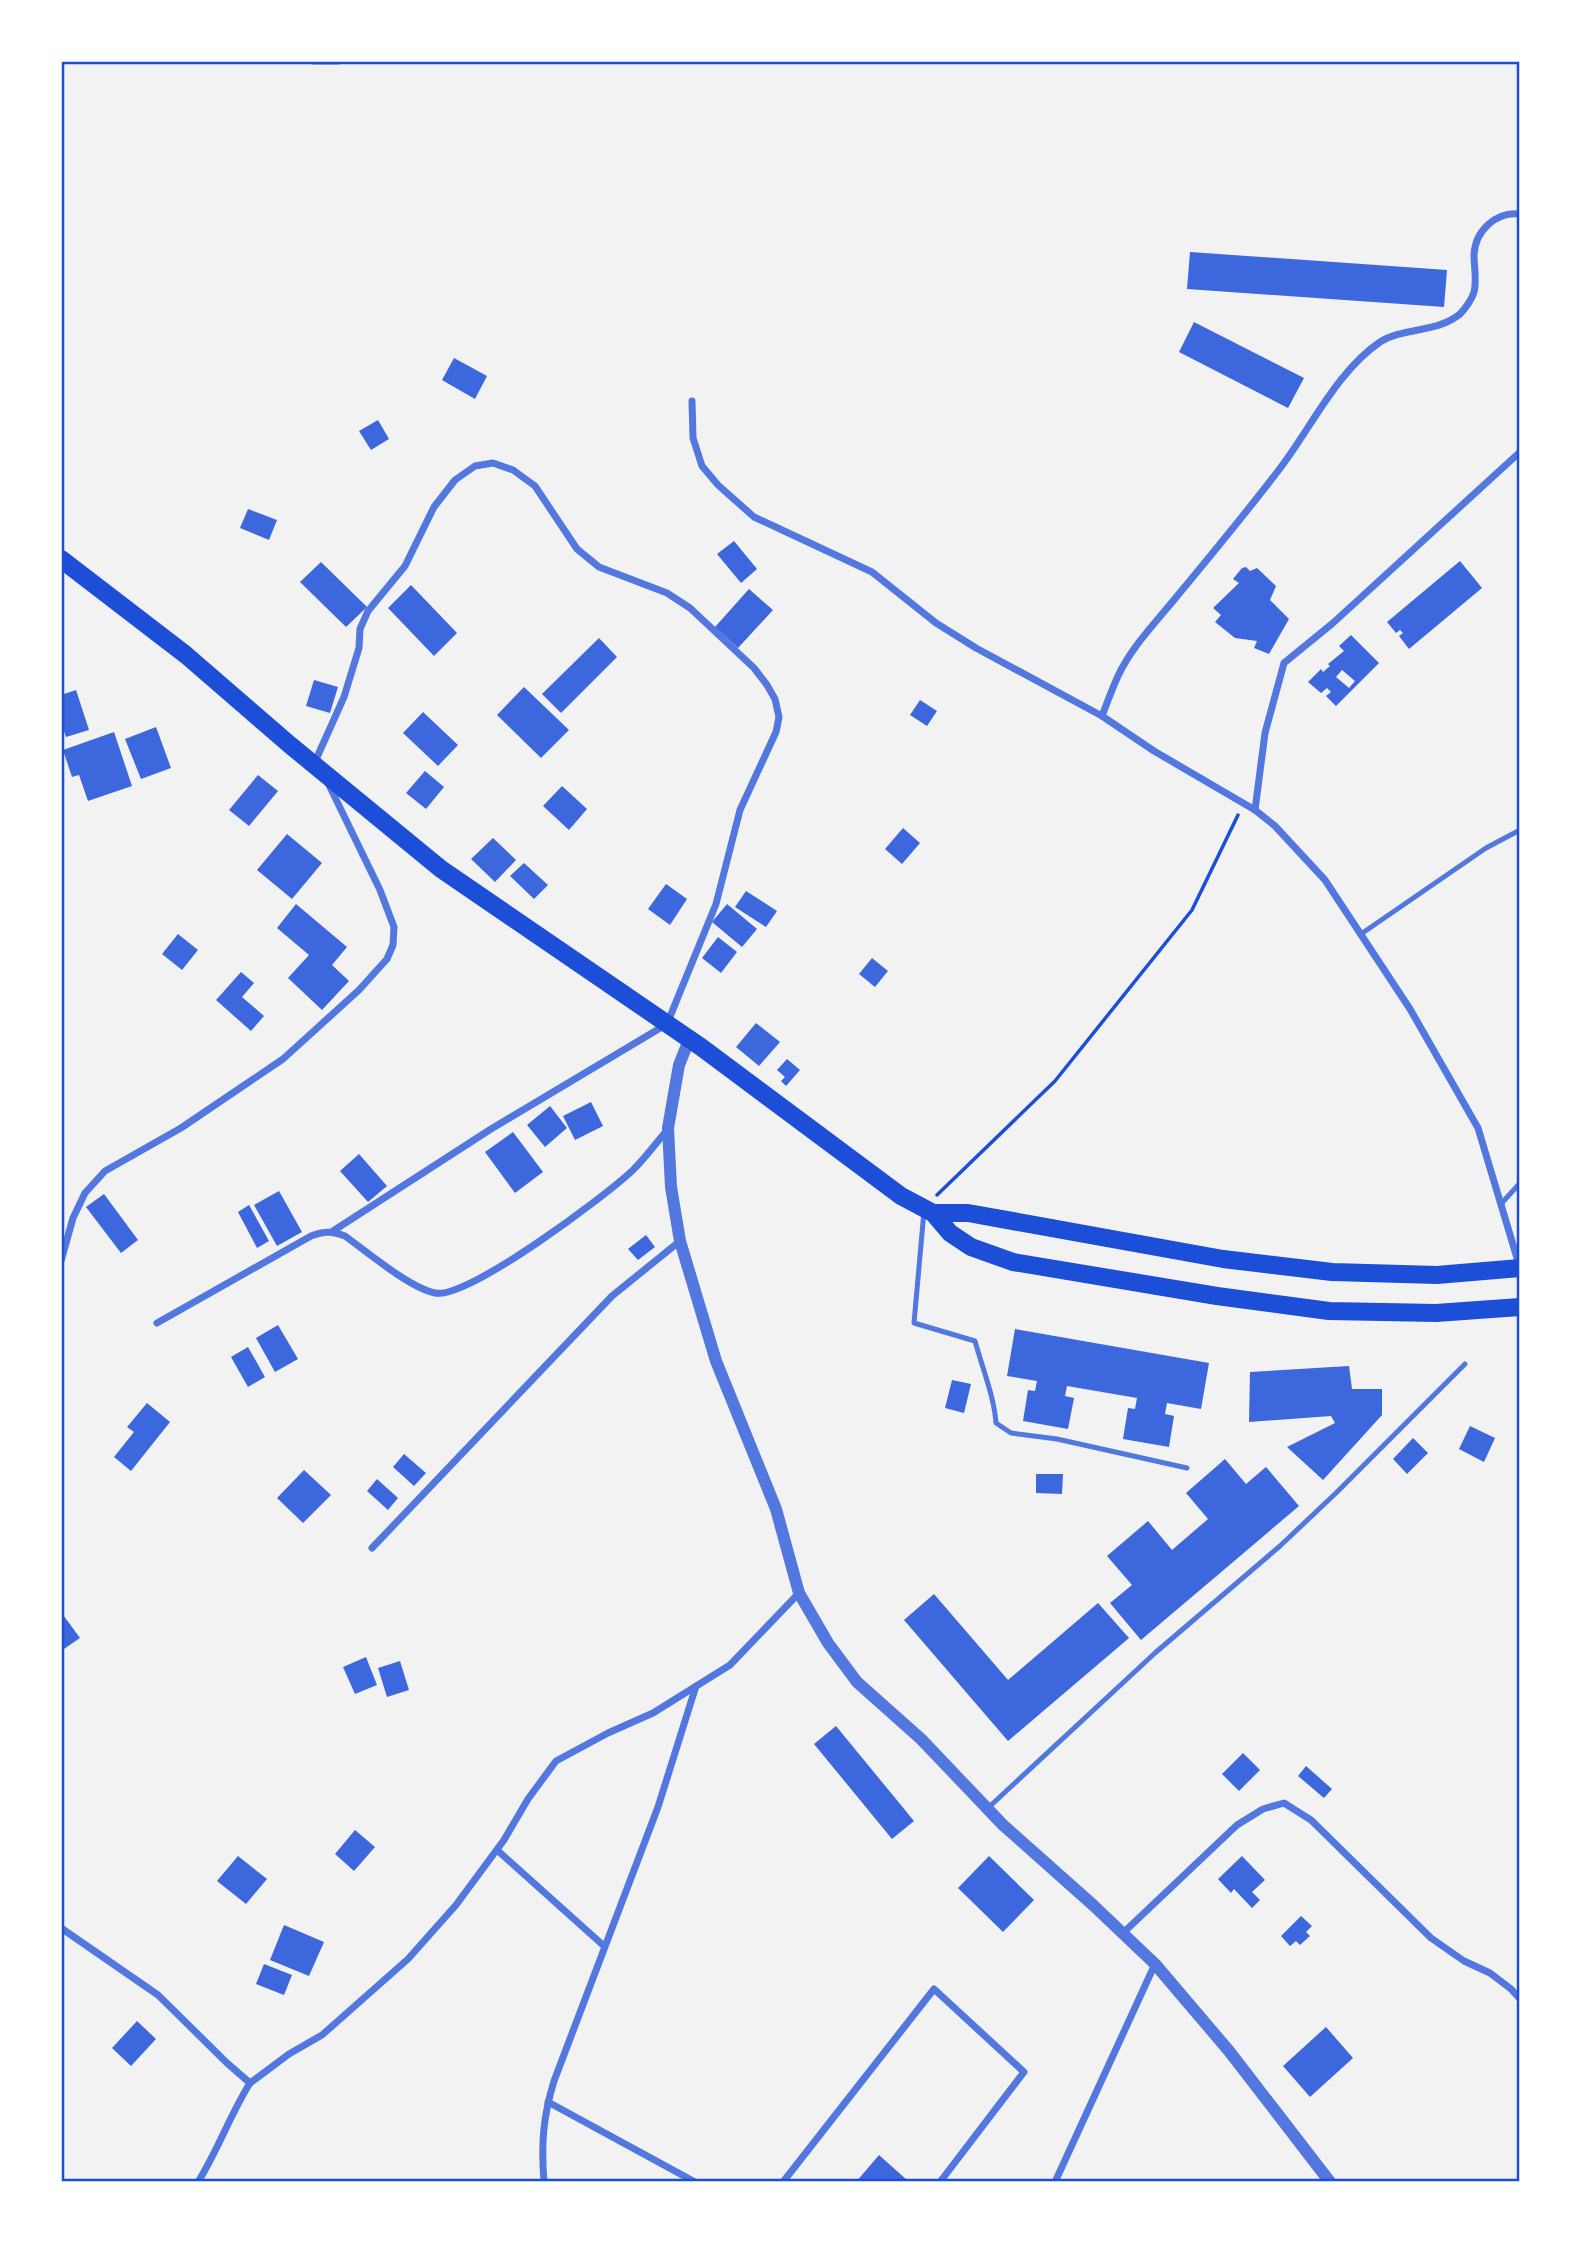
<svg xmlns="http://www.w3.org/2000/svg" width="1581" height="2243" font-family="'DM Sans',sans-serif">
  <rect width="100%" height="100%" fill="#f2f2f2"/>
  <g fill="#3d67dc" fill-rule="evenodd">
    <path d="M1190 252 1447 270 1444 307 1187 289Z"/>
    <path d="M1194 322 1304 378 1288 408 1179 352Z"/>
    <path d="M454 358 487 376 475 399 442 380Z"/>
    <path d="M378 420 389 439 371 450 359 431Z"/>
    <path d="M248 509 277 520 269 540 240 528Z"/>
    <path d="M734 541 757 569 741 583 717 554Z"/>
    <path d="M1460 561 1482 588 1409 649 1399 636 1403 633 1400 630 1396 633 1387 622Z"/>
    <path d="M321 562 367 607 346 627 300 582Z"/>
    <path d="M1246 567 1250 571 1257 568 1276 586 1270 600 1289 619 1269 654 1254 648 1257 641 1235 638 1215 622 1221 615 1213 608 1239 583 1233 579 1242 568Z"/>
    <path d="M411 585 457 633 434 656 388 608Z"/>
    <path d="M749 589 773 610 738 648 715 627Z"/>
    <path d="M1351 635 1379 663 1336 706 1326 696 1331 692 1327 688 1321 693 1308 682 1321 669 1323 672 1330 666 1328 664 1344 651 1339 646ZM1342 670 1355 681 1349 688 1336 677Z"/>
    <path d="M599 638 617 657 561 713 542 694Z"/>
    <path d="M314 680 338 687 330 713 306 706Z"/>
    <path d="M524 687 569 730 541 758 497 715Z"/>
    <path d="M76 690 89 730 66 737 61 722V695Z"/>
    <path d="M920 700 937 711 927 726 910 715Z"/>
    <path d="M423 712 458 745 438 766 403 733Z"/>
    <path d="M156 727 171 768 141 779 125 739Z"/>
    <path d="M114 732 132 786 88 801 79 775 72 777 63 750Z"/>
    <path d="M425 771 444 787 426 809 406 793Z"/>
    <path d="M258 775 278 791 249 826 229 810Z"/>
    <path d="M562 786 587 809 569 830 543 806Z"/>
    <path d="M903 828 920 843 902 864 885 849Z"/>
    <path d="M287 834 322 863 292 899 257 870Z"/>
    <path d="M493 838 516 860 495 882 471 859Z"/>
    <path d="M524 863 548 885 534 899 510 876Z"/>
    <path d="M666 884 687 899 670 925 648 909Z"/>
    <path d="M746 891 777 911 766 927 735 907Z"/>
    <path d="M296 904 347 947 332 965 349 981 322 1010 288 978 309 955 277 928Z"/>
    <path d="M727 904 757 929 742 947 712 922Z"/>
    <path d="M178 934 198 950 182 970 162 954Z"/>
    <path d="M718 937 737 952 721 973 702 958Z"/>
    <path d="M872 958 888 971 875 987 859 974Z"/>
    <path d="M241 972 254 983 242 997 264 1016 251 1031 216 1000Z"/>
    <path d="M756 1023 780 1042 759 1066 736 1047Z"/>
    <path d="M787 1059 800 1070 786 1086 781 1081 785 1077 777 1070Z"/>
    <path d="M591 1102 603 1126 575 1140 563 1116Z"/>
    <path d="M550 1106 567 1128 545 1147 527 1125Z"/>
    <path d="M513 1132 543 1172 515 1193 485 1152Z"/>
    <path d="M359 1154 387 1186 368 1202 340 1171Z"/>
    <path d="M279 1191 302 1232 277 1246 254 1205Z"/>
    <path d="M104 1194 138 1240 121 1253 86 1207Z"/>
    <path d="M249 1205 269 1241 257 1248 238 1212Z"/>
    <path d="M646 1235 655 1247 638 1260 628 1249Z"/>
    <path d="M278 1325 298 1359 275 1372 256 1338Z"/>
    <path d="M1015 1329 1209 1363 1201 1409 1167 1403 1165 1414 1174 1416 1169 1447 1123 1439 1128 1408 1135 1409 1137 1398 1067 1386 1065 1396 1074 1398 1068 1429 1023 1421 1028 1390 1035 1391 1037 1381 1007 1376Z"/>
    <path d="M248 1347 265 1377 248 1387 231 1357Z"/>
    <path d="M1349 1366 1352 1389H1382V1415L1323 1480 1287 1447 1335 1423 1331 1416 1249 1422 1250 1372Z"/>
    <path d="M952 1380 971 1384 964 1413 945 1408Z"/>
    <path d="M147 1403 170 1422 131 1471 114 1457 134 1432 127 1427Z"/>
    <path d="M1470 1426 1495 1438 1484 1462 1459 1449Z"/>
    <path d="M1413 1438 1428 1453 1407 1474 1393 1459Z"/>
    <path d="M404 1454 426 1473 414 1486 393 1467Z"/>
    <path d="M1225 1459 1246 1484 1266 1467 1299 1506 1141 1640 1110 1603 1132 1585 1107 1556 1148 1521 1172 1550 1208 1519 1186 1493Z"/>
    <path d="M304 1470 331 1495 303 1523 277 1498Z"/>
    <path d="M1036 1474H1063L1062 1494 1036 1493Z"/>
    <path d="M377 1479 398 1498 388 1510 367 1491Z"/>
    <path d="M934 1594 1008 1680 1098 1603 1129 1638 1008 1741 904 1620Z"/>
    <path d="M61 1612 80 1638 61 1651Z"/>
    <path d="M366 1657 377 1685 355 1694 343 1667Z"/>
    <path d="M400 1661 409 1690 387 1697 378 1668Z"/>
    <path d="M836 1726 914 1821 892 1839 814 1744Z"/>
    <path d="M1243 1753 1260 1770 1239 1791 1222 1774Z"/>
    <path d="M1306 1766 1332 1789 1324 1798 1298 1776Z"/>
    <path d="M355 1830 375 1847 354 1871 335 1854Z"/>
    <path d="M238 1856 267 1879 246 1904 217 1881Z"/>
    <path d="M989 1856 1034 1900 1003 1932 958 1888Z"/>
    <path d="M1242 1856 1265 1880 1252 1892 1260 1900 1252 1908 1234 1889 1231 1893 1218 1879Z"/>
    <path d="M1301 1916 1312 1926 1306 1932 1310 1936 1300 1945 1296 1941 1290 1946 1281 1936Z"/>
    <path d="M284 1925 324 1942 309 1976 270 1960Z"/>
    <path d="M264 1964 292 1975 284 1995 256 1984Z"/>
    <path d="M137 2021 156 2039 131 2066 112 2048Z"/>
    <path d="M1326 2027 1353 2058 1310 2097 1283 2066Z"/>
    <path d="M879 2155 907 2180 906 2182H856Z"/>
  </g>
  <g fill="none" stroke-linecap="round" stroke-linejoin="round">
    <path stroke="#1d4ed8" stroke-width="3.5" d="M937 1195 1055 1081 1192 910 1238 815"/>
    <g stroke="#5277de" stroke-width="5">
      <path d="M1361 934 1486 848 1520 830"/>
      <path d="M1501 1204 1520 1183"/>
      <path d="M924 1211 914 1323 975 1341C982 1367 994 1396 996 1423L1011 1433 1057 1439 1187 1468"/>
      <path d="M988 1808 1155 1653 1280 1546 1336 1493 1465 1364"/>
    </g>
    <g stroke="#5277de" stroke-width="7">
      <path d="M313 61H338"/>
      <path d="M692 401 693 438 702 466 718 485 754 517 872 572 936 623 976 648 1102 716"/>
      <path d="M314 764 344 697 359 648 360 629 368 611 405 566 434 507 455 480 475 466 493 463 513 470 535 486 577 549 599 567 667 593 690 608 754 668 767 685 775 699 779 717 776 732 740 810 716 904 667 1024 491 1129 333 1231"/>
      <path d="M1255 810 1265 733 1284 663 1333 623 1520 452"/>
      <path d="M61 1261 73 1218 85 1193 105 1171 181 1128 283 1059 359 990 387 959 393 945 394 927 380 890 329 785"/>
      <path d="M1520 1268 1478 1128 1410 1009 1325 880 1275 826 1255 810 1154 751 1102 716C1107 703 1112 689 1118 676 1132 646 1157 621 1178 595 1212 554 1246 513 1278 471 1310 430 1336 372 1380 342 1404 327 1437 333 1460 314 1465 309 1472 299 1474 292 1477 281 1474 266 1474 255 1475 231 1496 211 1520 214"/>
      <path d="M157 1323 311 1236C324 1231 332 1231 345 1236 367 1252 410 1288 435 1293 467 1300 607 1195 633 1170 646 1157 657 1142 668 1129"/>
      <path d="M372 1548 612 1296 680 1241"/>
      <path d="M497 1850 604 1946"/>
      <path d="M61 1928 158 1995 227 2063 250 2083 289 2054 322 2035 408 1959 456 1905 504 1840 528 1799 556 1761 608 1733 653 1713 730 1665 799 1593"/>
      <path d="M1123 1933 1237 1825 1263 1809 1284 1803 1311 1820 1431 1938 1464 1961 1490 1973 1511 1989 1520 1999"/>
      <path d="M548 2102 695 2182"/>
      <path d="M198 2182C218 2150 230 2115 250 2083"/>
      <path d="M544 2182C541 2144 543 2117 554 2081L658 1807 696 1686"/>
      <path d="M783 2182 934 1989 1024 2072 940 2182"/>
      <path d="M1055 2182 1155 1964"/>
    </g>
    <path stroke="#5277de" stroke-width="12" d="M689 1040 679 1065 668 1128 671 1187 680 1241 716 1361 776 1509 799 1593 828 1643 857 1682 921 1739 1003 1825 1093 1905 1155 1964 1229 2051 1330 2182"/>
    <g stroke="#1d4ed8" stroke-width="18">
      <path d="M61 559 186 655 290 745 441 869 701 1047 901 1196 933 1213 950 1233 971 1247 1013 1262 1217 1296 1329 1311 1436 1313 1520 1307"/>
      <path d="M933 1213H968L1223 1259 1332 1272 1437 1275 1520 1268"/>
    </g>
  </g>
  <rect width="1581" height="2243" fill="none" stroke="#ffffff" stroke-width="126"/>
  <rect x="63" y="63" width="1455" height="2117" fill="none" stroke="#1d4ed8" stroke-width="2.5"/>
</svg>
